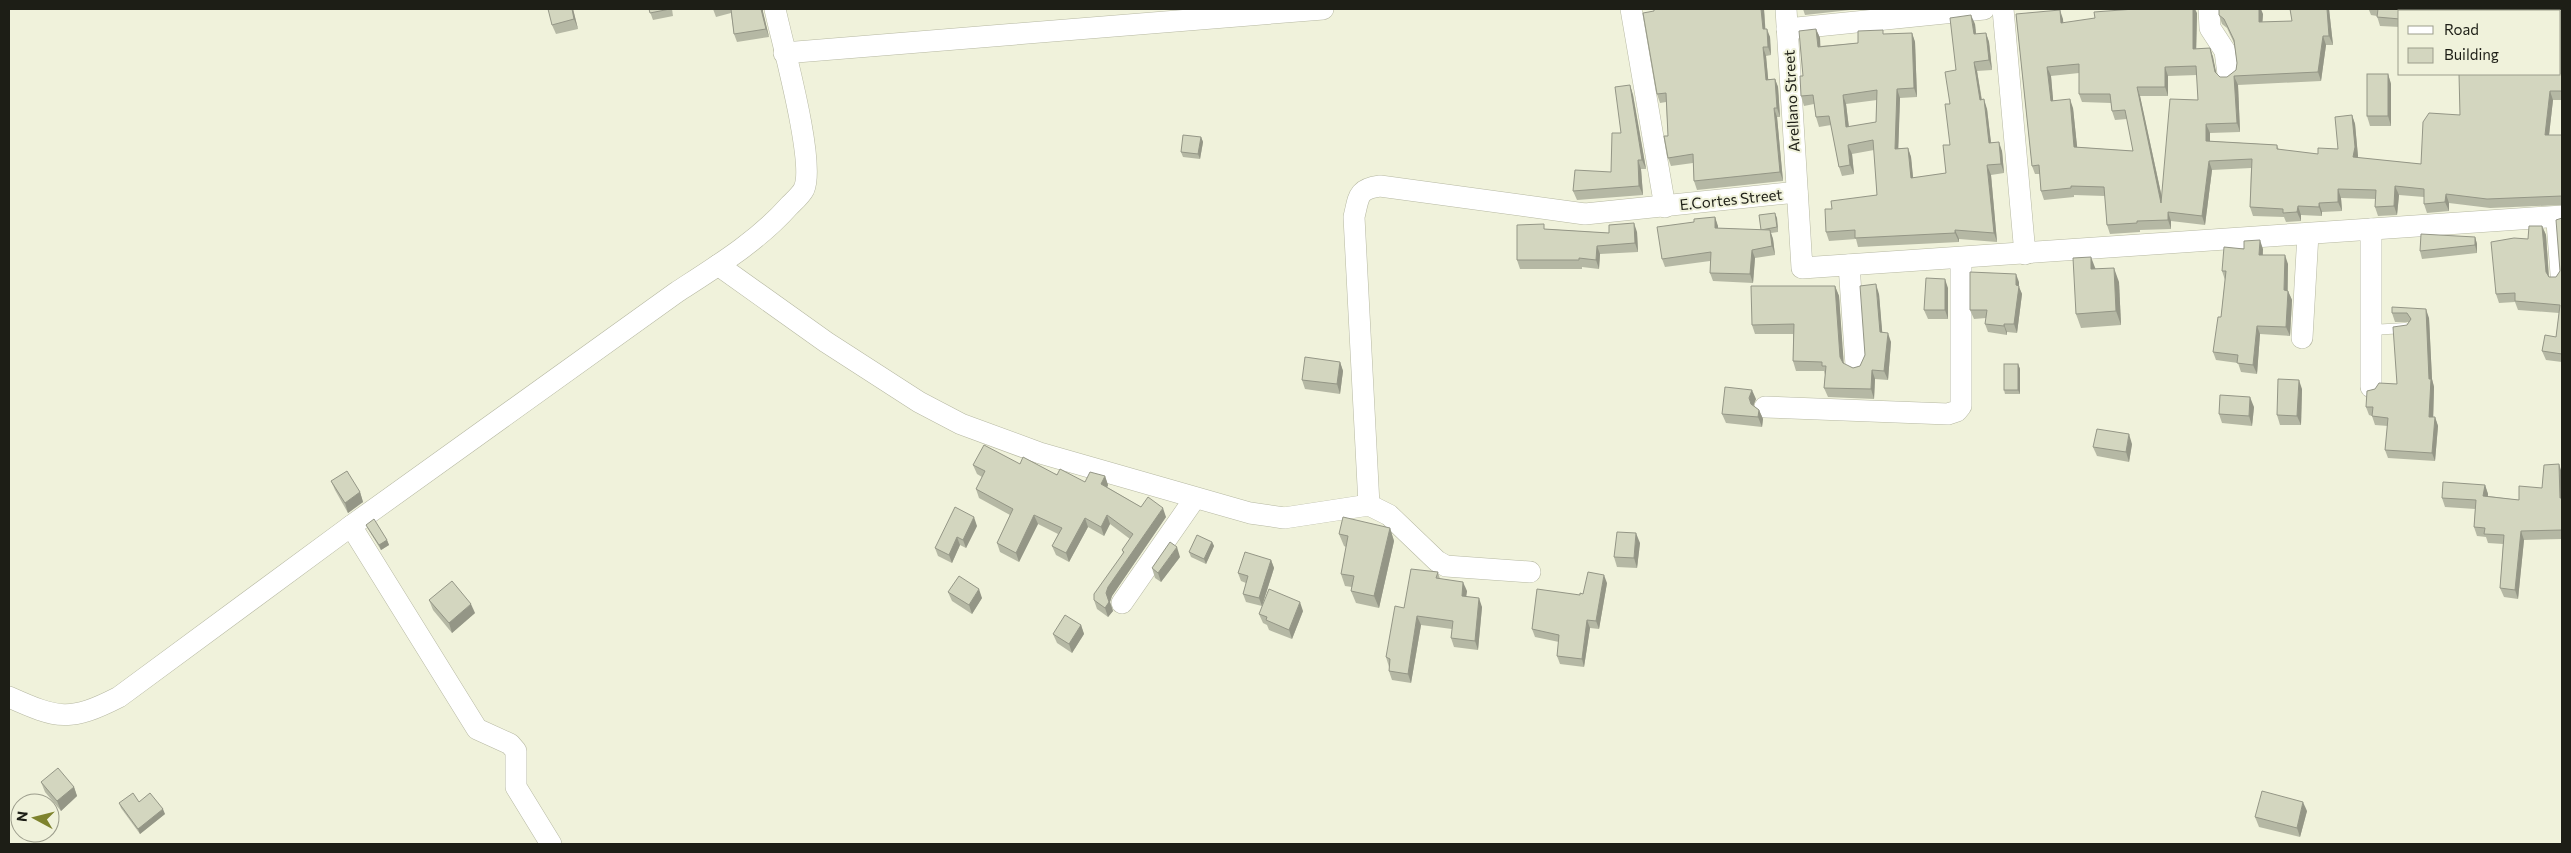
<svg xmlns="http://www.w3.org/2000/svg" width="2571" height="853" font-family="Commissioner,sans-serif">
  <rect width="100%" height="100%" fill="#f0f2db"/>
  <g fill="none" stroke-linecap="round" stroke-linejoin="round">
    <defs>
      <g id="lane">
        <path d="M2551 216 2556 280"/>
        <path d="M2371 330 2405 328"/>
      </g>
      <g id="street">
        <path d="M1631 9 1665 207"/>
        <path d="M1786 9 1802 268 2562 216"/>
        <path d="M2003 9 2025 254"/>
        <path d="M2209 9 2210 28 2225 51 2228 74"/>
        <path d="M1787 29 1984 9"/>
        <path d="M784 53 1323 9"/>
        <path d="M2371 229V387"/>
        <path d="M718 265 826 342 919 402 961 424 1040 453 1250 513 1284 518 1369 505 1389 515 1437 561 1446 566 1530 572"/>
        <path d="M1849 265 1856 365"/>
        <path d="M2302 338 2308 234"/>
        <path d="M1765 407 1948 414 1957 411 1961 406V258"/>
        <path d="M1369 505 1354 217C1359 197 1357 189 1380 186L1585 214 1797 192"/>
        <path d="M351 526 477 729 510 744 516 751V787L551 844"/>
        <path d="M1122 603 1195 498"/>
        <path d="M9 697C58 719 70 722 119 697L351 526 677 292C717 266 758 241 789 206 794 201 801 195 804 189 816 163 782 42 775 9"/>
      </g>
    </defs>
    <use href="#lane" stroke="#b6b8a2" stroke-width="11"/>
    <use href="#street" stroke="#b6b8a2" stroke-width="22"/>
    <use href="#lane" stroke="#fff" stroke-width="10"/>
    <use href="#street" stroke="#fff" stroke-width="21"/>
  </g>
  <g fill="#b5b8a4" fill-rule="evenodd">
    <path d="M573 9 578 29 556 34 552 25Z"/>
    <path d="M649 9H672L673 16 653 20Z"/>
    <path d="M713 9H763V12L769 37 737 42 734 34 731 13 716 17Z"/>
    <path d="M1654 9H1764L1765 29 1770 37 1771 55 1766 56 1768 79H1775L1778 87 1780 117H1777L1783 181 1697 190 1694 181 1693 163 1671 166 1668 158V136L1666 102 1660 103 1657 94Z"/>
    <path d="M1803 9H1859L1805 15Z"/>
    <path d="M2290 9H2329L2333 45H2326L2321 81 2238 85 2240 132 2210 133V141L2277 145 2279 150 2318 154 2338 149 2352 115 2355 124 2358 158 2421 164 2460 115 2562 9V100H2553L2549 135H2562V205L2490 208 2449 203V211L2427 213 2424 204V197L2399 195 2397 215 2378 216 2375 207 2376 199 2341 198 2342 211 2322 212V216L2301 215V221L2286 222 2284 217 2253 216 2250 207 2251 168 2212 170 2205 225 2171 221V229L2140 230V232L2110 234 2107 225 2105 196 2074 195V197L2044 200 2041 191 2040 174H2035L2032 166 2016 14 2063 19V23L2197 13 2196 49 2210 48 2213 57 2216 74 2220 77H2227L2236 70 2237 63 2234 43 2227 28 2222 24 2219 15 2263 14 2262 22 2292 21ZM2079 73V94L2082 102 2111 103 2112 111 2115 120 2127 119 2133 151 2077 147 2073 108 2053 101 2051 76ZM2197 75 2198 100 2162 198 2140 96H2168V76Z"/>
    <path d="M2359 9H2479V11H2400V27L2380 26 2377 16 2371 15 2369 10Z"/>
    <path d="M1975 24 1976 34 1986 33 1989 42 1992 70 1977 71 1982 100 1987 109 1991 142 2002 151 2004 173 1991 175 1997 242 1959 239V242L1858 247 1856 239 1829 241 1826 232 1832 209 1877 195 1874 150 1852 154 1854 174 1842 176 1839 167 1831 125 1819 127 1816 117 1814 104 1804 106 1801 96 1803 76 1816 29 1820 38V46L1858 43 1884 34 1912 33 1915 42 1917 97 1900 98 1898 148H1908L1911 157 1913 178 1946 173 1950 145V104L1956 70ZM1877 100 1876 122 1849 127 1846 104Z"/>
    <path d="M2388 74 2391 84V126H2370L2367 116Z"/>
    <path d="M1630 85 1633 95 1646 169H1641L1643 195 1577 200 1573 191 1611 172 1621 133Z"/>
    <path d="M1201 137 1203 142 1200 159 1183 157 1181 152Z"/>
    <path d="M1715 217 1718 228 1761 230 1777 218 1778 232 1771 233 1773 239 1775 255 1755 258 1753 283 1713 281 1710 273V261L1665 267 1662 259 1694 222Z"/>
    <path d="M2562 218V362L2546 360 2542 351 2556 337 2559 313 2518 310 2515 302 2499 303 2496 294 2528 239 2542 226 2546 235 2549 276V277H2556L2560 271Z"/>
    <path d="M1546 229 1609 233 1637 232 1638 252 1600 254 1599 269 1582 267V269H1520L1517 260Z"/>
    <path d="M2475 237 2477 244V253L2422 259 2420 251Z"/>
    <path d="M2244 249H2263V255L2288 264V291L2292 300 2290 336 2260 334 2257 374 2241 372 2238 363 2216 360 2213 352 2221 317 2225 280 2222 271Z"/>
    <path d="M2095 269 2119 282 2121 325 2081 328 2076 314Z"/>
    <path d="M2019 282V287L2022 294 2017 333 2007 332V335L1988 332 1985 324 1986 318 1974 319 1970 310Z"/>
    <path d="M1835 286 1839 296 1843 364 1853 368 1860 366 1865 355 1879 294 1882 332 1891 342 1888 380 1875 379 1874 399 1828 397 1824 388 1825 375 1824 371H1796L1793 361V334H1755L1752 325Z"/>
    <path d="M1948 288V319H1928L1924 310Z"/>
    <path d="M2392 307 2429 318 2432 379 2434 387 2433 417H2435L2438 426 2435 461 2388 458 2385 450 2388 426 2375 425 2372 416 2369 415 2366 407 2397 384 2407 325 2409 322H2395L2392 313Z"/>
    <path d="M1340 362 1343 371 1340 394 1305 389 1302 380Z"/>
    <path d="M2018 364 2020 369V394H2005L2004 390Z"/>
    <path d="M2302 389 2301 425H2280L2277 415Z"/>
    <path d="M1756 399 1753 405 1759 410 1763 419 1762 427 1726 423 1722 414Z"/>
    <path d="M2254 407 2252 426 2222 423 2219 414Z"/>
    <path d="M2132 444 2129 462 2097 456 2093 447Z"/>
    <path d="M1020 464 1085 482 1105 476 1108 485 1107 487 1141 507 1166 517 1112 596 1110 602 1113 611 1108 617 1097 609 1094 600 1123 553 1122 550 1130 539 1110 524 1104 536 1088 527 1069 562 1056 555 1052 546 1058 534 1038 524 1019 562 1000 552 997 543 1010 515 979 498 976 489 982 477 977 474 973 465Z"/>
    <path d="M2562 473V539L2524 540 2518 599 2504 597 2500 588 2503 544 2488 543 2486 537 2477 536 2474 527 2475 509 2445 507 2442 498 2485 485 2488 494V496L2519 500 2542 488Z"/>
    <path d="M331 481 360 492 363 502 348 513 335 490Z"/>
    <path d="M366 525 387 540 389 545 381 550 368 529Z"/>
    <path d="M977 526 966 548 960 545 952 563 938 556 935 548Z"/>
    <path d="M1390 528 1394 541 1379 608 1356 603 1351 591 1352 587 1345 586 1341 574 1346 547 1344 546 1339 534Z"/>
    <path d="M1212 542 1214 546 1206 564 1191 557 1189 552Z"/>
    <path d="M1640 543 1637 568 1617 567 1614 557Z"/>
    <path d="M1180 557 1161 582 1155 578 1152 568Z"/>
    <path d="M1271 560 1274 568 1262 606 1246 602 1243 594 1246 583 1241 581 1238 573Z"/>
    <path d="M1438 572 1440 579 1467 591 1466 596 1482 607 1478 650 1454 647 1451 638 1452 629 1421 625 1411 683 1392 680 1389 671V667L1386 657 1404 608Z"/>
    <path d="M1607 583 1599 629 1590 628 1584 667 1560 664 1557 656 1559 642 1535 637 1532 629 1583 594Z"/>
    <path d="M948 592 982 598 972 614 952 601Z"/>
    <path d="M429 600 475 613 452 633 433 610Z"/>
    <path d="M1303 611 1292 639 1269 630 1267 625 1263 623 1259 614Z"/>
    <path d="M1081 625 1084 634 1072 653 1057 643 1053 634Z"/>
    <path d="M41 782 74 787 77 796 61 811 45 792Z"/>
    <path d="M139 802 165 814 140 834 121 808 119 803Z"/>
    <path d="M2307 811 2300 837 2259 827 2255 817Z"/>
  </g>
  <g fill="#949686">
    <path d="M572 9H573L578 29 574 19Z"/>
    <path d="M761 9H763V12L769 37 766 29Z"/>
    <path d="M1761 9H1764L1766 38 1763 29Z"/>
    <path d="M2193 9H2195L2197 13 2196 58 2193 49Z"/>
    <path d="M2259 9H2261L2263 14 2262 31 2259 22Z"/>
    <path d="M2327 9H2329L2333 45 2329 36Z"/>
    <path d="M2060 10 2063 19 2064 32 2061 23Z"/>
    <path d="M1971 15 1975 24 1977 44 1974 34Z"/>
    <path d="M1767 29 1770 37 1771 55 1768 47Z"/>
    <path d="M1816 29 1820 38 1821 56 1818 47Z"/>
    <path d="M1912 33 1915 42 1917 97 1914 88Z"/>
    <path d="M1986 33 1989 42 1992 70 1989 60Z"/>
    <path d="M2323 36 2326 45 2321 81 2318 72Z"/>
    <path d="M1763 47 1766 56 1769 88 1766 80Z"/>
    <path d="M2210 48 2213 57 2218 81 2215 72Z"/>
    <path d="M1974 62 1977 71 1983 109 1980 100Z"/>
    <path d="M2047 67 2051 76 2054 110 2051 101Z"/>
    <path d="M2165 67 2168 76V96L2165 87Z"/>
    <path d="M2388 74 2391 84V126L2388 116Z"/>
    <path d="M2234 76 2238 85 2240 132 2237 123Z"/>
    <path d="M1775 79 1778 87 1780 117 1777 108Z"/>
    <path d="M1630 85 1633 95 1646 169 1642 160Z"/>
    <path d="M2137 87 2140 96 2165 212 2161 203Z"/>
    <path d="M1897 89 1900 98 1898 158 1895 149Z"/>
    <path d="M2550 91 2553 100 2548 144 2545 135Z"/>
    <path d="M1843 95 1846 104 1850 137 1846 127Z"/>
    <path d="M1984 99 1987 109 1992 152 1989 143Z"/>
    <path d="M2070 99 2073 108 2078 155 2074 147Z"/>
    <path d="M1774 108 1777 117 1783 181 1780 172Z"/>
    <path d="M2352 115 2355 124 2358 156 2357 166 2353 157Z"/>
    <path d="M2206 124 2210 133V150L2206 141Z"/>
    <path d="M1201 137 1203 142 1200 159 1198 154Z"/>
    <path d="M1999 142 2002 151 2004 173 2001 164Z"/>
    <path d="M1848 145 1852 154 1854 174 1850 165Z"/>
    <path d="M1908 148 1911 157 1914 187 1911 178Z"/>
    <path d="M1638 160 1641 169 1643 195 1639 186Z"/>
    <path d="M2209 161 2212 170 2205 225 2202 216Z"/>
    <path d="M1987 165 1991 175 1997 242 1994 233Z"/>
    <path d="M2395 186 2399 195 2397 215 2394 206Z"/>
    <path d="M2338 189 2341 198 2342 211 2338 202Z"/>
    <path d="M2446 194 2449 203V211L2445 202Z"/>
    <path d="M2319 203 2322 212V216L2319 207Z"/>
    <path d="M2298 206 2301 215V221L2297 212Z"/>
    <path d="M2168 212 2171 221V229L2168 220Z"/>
    <path d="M1775 213 1777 218 1778 232 1777 227Z"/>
    <path d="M1715 217 1718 226V237L1715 228Z"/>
    <path d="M1634 223 1637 232 1638 252 1635 243Z"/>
    <path d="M2542 226 2546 235 2549 281 2546 272Z"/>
    <path d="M1770 230 1773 239 1775 255 1772 246Z"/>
    <path d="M1955 230 1959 239V242L1955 233Z"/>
    <path d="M2475 237 2477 244V253L2475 245Z"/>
    <path d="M2260 240 2263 249 2262 264 2259 255Z"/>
    <path d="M1597 246 1600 254 1599 269 1596 260Z"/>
    <path d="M1752 250 1755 258 1753 283 1750 274Z"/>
    <path d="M2285 255 2288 264 2287 299 2284 290Z"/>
    <path d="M2091 257 2096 270 2091 269Z"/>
    <path d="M2114 268 2119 282 2121 325 2116 311Z"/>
    <path d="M2016 274 2019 282V287L2022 294 2017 333 2014 324Z"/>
    <path d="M1945 279 1948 288V319L1945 310Z"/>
    <path d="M1876 284 1879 294 1883 341 1880 332Z"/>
    <path d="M1835 286 1839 296 1844 366 1840 357Z"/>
    <path d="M2288 291 2292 300 2290 336 2286 327Z"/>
    <path d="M2426 309 2429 318 2432 379 2434 387 2433 425 2429 417Z"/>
    <path d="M2004 324 2007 332V335L2004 326Z"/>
    <path d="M2257 326 2260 334 2257 374 2253 365Z"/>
    <path d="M1888 333 1891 342 1888 380 1884 371Z"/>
    <path d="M1340 362 1343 371 1340 394 1337 384Z"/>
    <path d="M2018 364 2020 369V394L2018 390Z"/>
    <path d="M1872 370 1875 379 1874 399 1871 389Z"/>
    <path d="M2299 380 2302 389 2301 425 2297 416Z"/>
    <path d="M1752 390 1756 399 1753 407 1754 413 1749 398Z"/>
    <path d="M2250 397 2254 407 2252 426 2249 416Z"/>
    <path d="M1759 410 1763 419 1762 427 1758 417Z"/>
    <path d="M2435 417 2438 426 2435 461 2432 453Z"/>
    <path d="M2129 434 2132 444 2129 462 2126 452Z"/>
    <path d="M2559 464 2562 473V505L2560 498Z"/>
    <path d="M1105 476 1108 485 1105 493 1101 484Z"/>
    <path d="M2485 485 2488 494 2487 505 2483 496Z"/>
    <path d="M360 492 363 502 348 513 345 503Z"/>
    <path d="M1163 508 1166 517 1112 596 1110 602 1113 611 1108 617 1105 608 1106 593 1108 587Z"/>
    <path d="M1034 515 1038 524 1019 562 1016 553Z"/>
    <path d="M1107 515 1110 524 1104 536 1101 527Z"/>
    <path d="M974 517 977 526 966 548 963 540Z"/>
    <path d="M1085 518 1088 527 1069 562 1066 553Z"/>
    <path d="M1390 528 1394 541 1379 608 1374 596Z"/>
    <path d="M2521 531 2524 540 2518 599 2515 590Z"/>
    <path d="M1636 533 1640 543 1637 568 1634 558Z"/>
    <path d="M957 537 960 545 952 563 949 555Z"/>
    <path d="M387 540 389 545 381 550 379 545Z"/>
    <path d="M1212 542 1214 546 1206 564 1204 559Z"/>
    <path d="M1177 547 1180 557 1161 582 1158 573Z"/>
    <path d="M1271 560 1274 568 1262 606 1259 598Z"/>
    <path d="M1604 575 1607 583 1599 629 1596 621Z"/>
    <path d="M1463 582 1467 591 1465 605 1462 596Z"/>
    <path d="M979 589 982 598 972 614 969 605Z"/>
    <path d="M1479 598 1482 607 1478 650 1475 641Z"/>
    <path d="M1300 602 1303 611 1292 639 1289 630Z"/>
    <path d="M471 604 475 613 452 633 449 623Z"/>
    <path d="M1417 616 1421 625 1411 683 1408 674Z"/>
    <path d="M1587 620 1590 628 1584 667 1582 659Z"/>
    <path d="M1081 625 1084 634 1072 653 1069 644Z"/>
    <path d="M74 787 77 796 61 811 57 801Z"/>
    <path d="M2303 802 2307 811 2300 837 2297 828Z"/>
    <path d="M163 809 165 814 140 834 138 829Z"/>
  </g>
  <g fill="#d3d6bf" stroke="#949686" fill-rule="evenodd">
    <path d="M548 9H572L574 19 552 25Z"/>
    <path d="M649 9H670L650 13Z"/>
    <path d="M731 9H761L766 29 734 34Z"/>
    <path d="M1654 9H1761L1763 29H1767L1768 47H1763L1766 80 1775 79 1777 108H1774L1780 172 1694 181 1693 154 1668 158 1664 136H1668L1666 93 1657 94 1643 13 1654 11Z"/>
    <path d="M2135 9H2193V49L2210 48 2215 72 2220 77H2227L2236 70 2237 63 2234 40 2224 19 2219 15V9H2259V22L2292 21 2290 9H2327L2329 36H2323L2318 72 2234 76 2237 123 2206 124V141L2277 145V149L2318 154V148L2338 149 2335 117 2352 115 2355 147 2353 157 2421 164 2423 122 2429 113 2460 115 2459 74H2560V11H2494V9H2562V91H2550L2545 135H2562V196L2487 199 2446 194 2445 202 2424 204V189L2395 186 2394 206 2375 207 2376 190 2338 189V202L2319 203V207L2298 206 2297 212 2283 213V209L2250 207 2252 159 2209 161 2202 216 2168 212V220L2137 221V223L2107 225 2104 187 2071 186V188L2041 191 2039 165 2032 166 2016 14 2060 10 2061 23 2095 18 2094 12ZM2079 64V94H2110L2112 111 2125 110 2133 151 2074 147 2070 99 2051 101 2047 67ZM2196 66 2198 100 2170 99 2161 203 2137 87H2165V67Z"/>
    <path d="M2378 9H2477V11H2400V19L2377 17Z"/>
    <path d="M1971 15 1974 34 1986 33 1989 60 1974 62 1980 100 1984 99 1989 143 1999 142 2001 164 1987 165 1994 233 1955 230V233L1855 238V230L1826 232 1825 209H1832L1831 201 1877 195 1873 140 1848 145 1850 165 1839 167 1829 116 1816 117 1813 95 1801 96 1800 76H1803L1799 31 1816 29 1818 47 1858 43V31L1883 30V34L1912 33 1914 88 1897 89 1895 149 1908 148 1911 178 1946 173 1943 145H1950L1945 104H1950L1945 72 1956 70 1950 18ZM1877 90 1876 122 1846 127 1843 95Z"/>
    <rect x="2367" y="74" width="21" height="42"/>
    <path d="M1630 85 1642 160H1638L1639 186 1573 191 1575 170 1611 172 1612 133H1621L1615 87Z"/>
    <path d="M1183 135 1201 137 1198 154 1181 152Z"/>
    <path d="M1775 213 1777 227 1761 230 1759 215Z"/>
    <path d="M1715 217V228L1770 230 1772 246 1752 250 1750 274 1710 273 1711 252 1662 259 1657 227 1694 222V219Z"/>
    <path d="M2562 218V354L2542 351 2545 335 2556 337 2560 305 2515 301V293L2496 294 2491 242 2514 238 2528 239 2529 226H2542L2546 272 2549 277H2556L2560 271 2556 220Z"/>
    <path d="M1634 223 1635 243 1597 246 1596 260 1579 258V260H1517V225L1544 224V229L1609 233V225Z"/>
    <path d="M2421 234 2475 237V245L2420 251Z"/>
    <path d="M2260 240 2259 255H2285L2284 290 2288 291 2286 327 2257 326 2253 365 2237 363 2238 355 2213 352 2218 317H2221L2226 271H2222L2224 247 2244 249V241Z"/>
    <path d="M2091 257V269L2114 268 2116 311 2076 314 2073 258Z"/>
    <path d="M1970 272 2016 274V285L2019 286 2014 324H2004V326L1985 324 1987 310H1970Z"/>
    <path d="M1926 278 1945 279V310H1924Z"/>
    <path d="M1876 284 1880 332 1888 333 1884 371 1872 370 1871 389 1824 388 1826 366H1822V362L1793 361 1794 324 1752 325 1751 286H1835L1840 357 1843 363 1853 368 1860 366 1865 355 1860 286Z"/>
    <path d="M2392 307 2426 309 2429 379H2431L2429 417H2435L2432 453 2385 450 2388 418 2372 416 2373 407H2366L2367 391 2375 389 2379 383 2397 384 2393 327 2407 325 2411 319 2407 313H2392Z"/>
    <path d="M1305 357 1340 362 1337 384 1302 380Z"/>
    <rect x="2004" y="364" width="14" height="26"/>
    <path d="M2278 379 2299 380 2297 416 2277 415Z"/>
    <path d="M1725 387 1752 390 1749 398 1751 404 1759 410 1758 417 1722 414Z"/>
    <path d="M2220 395 2250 397 2249 416 2219 414Z"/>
    <path d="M2097 429 2129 434 2126 452 2093 447Z"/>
    <path d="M984 445 1020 464 1023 457 1057 475 1060 469 1085 482 1090 472 1105 476 1101 484 1141 507 1148 497 1163 508 1108 587 1106 593 1109 602 1105 608 1094 600V594L1124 552 1122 550 1133 534 1107 515 1101 527 1085 518 1066 553 1052 546 1062 528 1034 515 1016 553 997 543 1013 509 976 489 985 471 973 465Z"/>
    <path d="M2559 464 2560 498H2562V534V530L2521 531 2515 590 2500 588 2504 535 2484 534 2485 528 2474 527 2476 500 2442 498 2443 482 2485 485 2483 496 2519 500V486L2542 488 2544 465Z"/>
    <path d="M347 471 360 492 345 503 331 481Z"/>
    <path d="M955 507 974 517 963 540 957 537 949 555 935 548Z"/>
    <path d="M1343 517 1390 528 1374 596 1351 591 1354 576 1341 574 1348 536 1339 534Z"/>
    <path d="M374 519 387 540 379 545 366 525Z"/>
    <path d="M1617 532 1636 533 1634 558 1614 557Z"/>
    <path d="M1197 535 1212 542 1204 559 1189 552Z"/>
    <path d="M1170 542 1177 547 1158 573 1152 568Z"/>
    <path d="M1245 552 1271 560 1259 598 1243 594 1248 576 1238 573Z"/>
    <path d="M1411 569 1438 572 1436 578 1463 582 1462 596 1479 598 1475 641 1451 638 1453 621 1417 616 1408 674 1389 671 1390 659 1386 657 1395 606 1404 608Z"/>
    <path d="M1588 572 1604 575 1596 621 1587 620 1582 659 1557 656 1559 635 1532 629 1537 589 1580 595V593L1583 594Z"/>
    <path d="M959 576 979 589 969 605 948 592Z"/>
    <path d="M452 581 471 604 449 623 429 600Z"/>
    <path d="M1269 589 1300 602 1289 630 1266 620 1267 617 1259 614Z"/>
    <path d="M1065 615 1081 625 1069 644 1053 634Z"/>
    <path d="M58 768 74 787 57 801 41 782Z"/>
    <path d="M2262 791 2303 802 2297 828 2255 817Z"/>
    <path d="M133 793 139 802 150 793 163 809 138 829 119 803Z"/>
  </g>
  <g text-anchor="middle" stroke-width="4" stroke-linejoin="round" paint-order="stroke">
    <g font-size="15" fill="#1d1e16" stroke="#f0f2db">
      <text transform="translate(1792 101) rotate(-93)" y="5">Arellano Street</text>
      <text transform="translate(1731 200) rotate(-6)" y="5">E.Cortes Street</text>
    </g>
  </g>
  <rect width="2571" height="853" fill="none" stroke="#1d1e16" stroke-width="20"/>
  <rect x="2398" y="10" width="162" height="65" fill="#f0f2db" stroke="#9c9d8c"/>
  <rect x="2408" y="26" width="25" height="8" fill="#ffffff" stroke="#9c9d8c"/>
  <text x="2444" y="35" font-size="15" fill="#1d1e16">Road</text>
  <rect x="2408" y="48" width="25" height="15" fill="#d3d6bf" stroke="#9c9d8c"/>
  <text x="2444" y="60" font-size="15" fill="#1d1e16">Building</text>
  <g transform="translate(35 818) rotate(277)"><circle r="24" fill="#f0f2db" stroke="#9c9d8c"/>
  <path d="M0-4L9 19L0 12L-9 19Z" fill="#7e832d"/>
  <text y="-8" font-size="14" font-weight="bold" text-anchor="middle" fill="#1d1e16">N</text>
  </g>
</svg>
